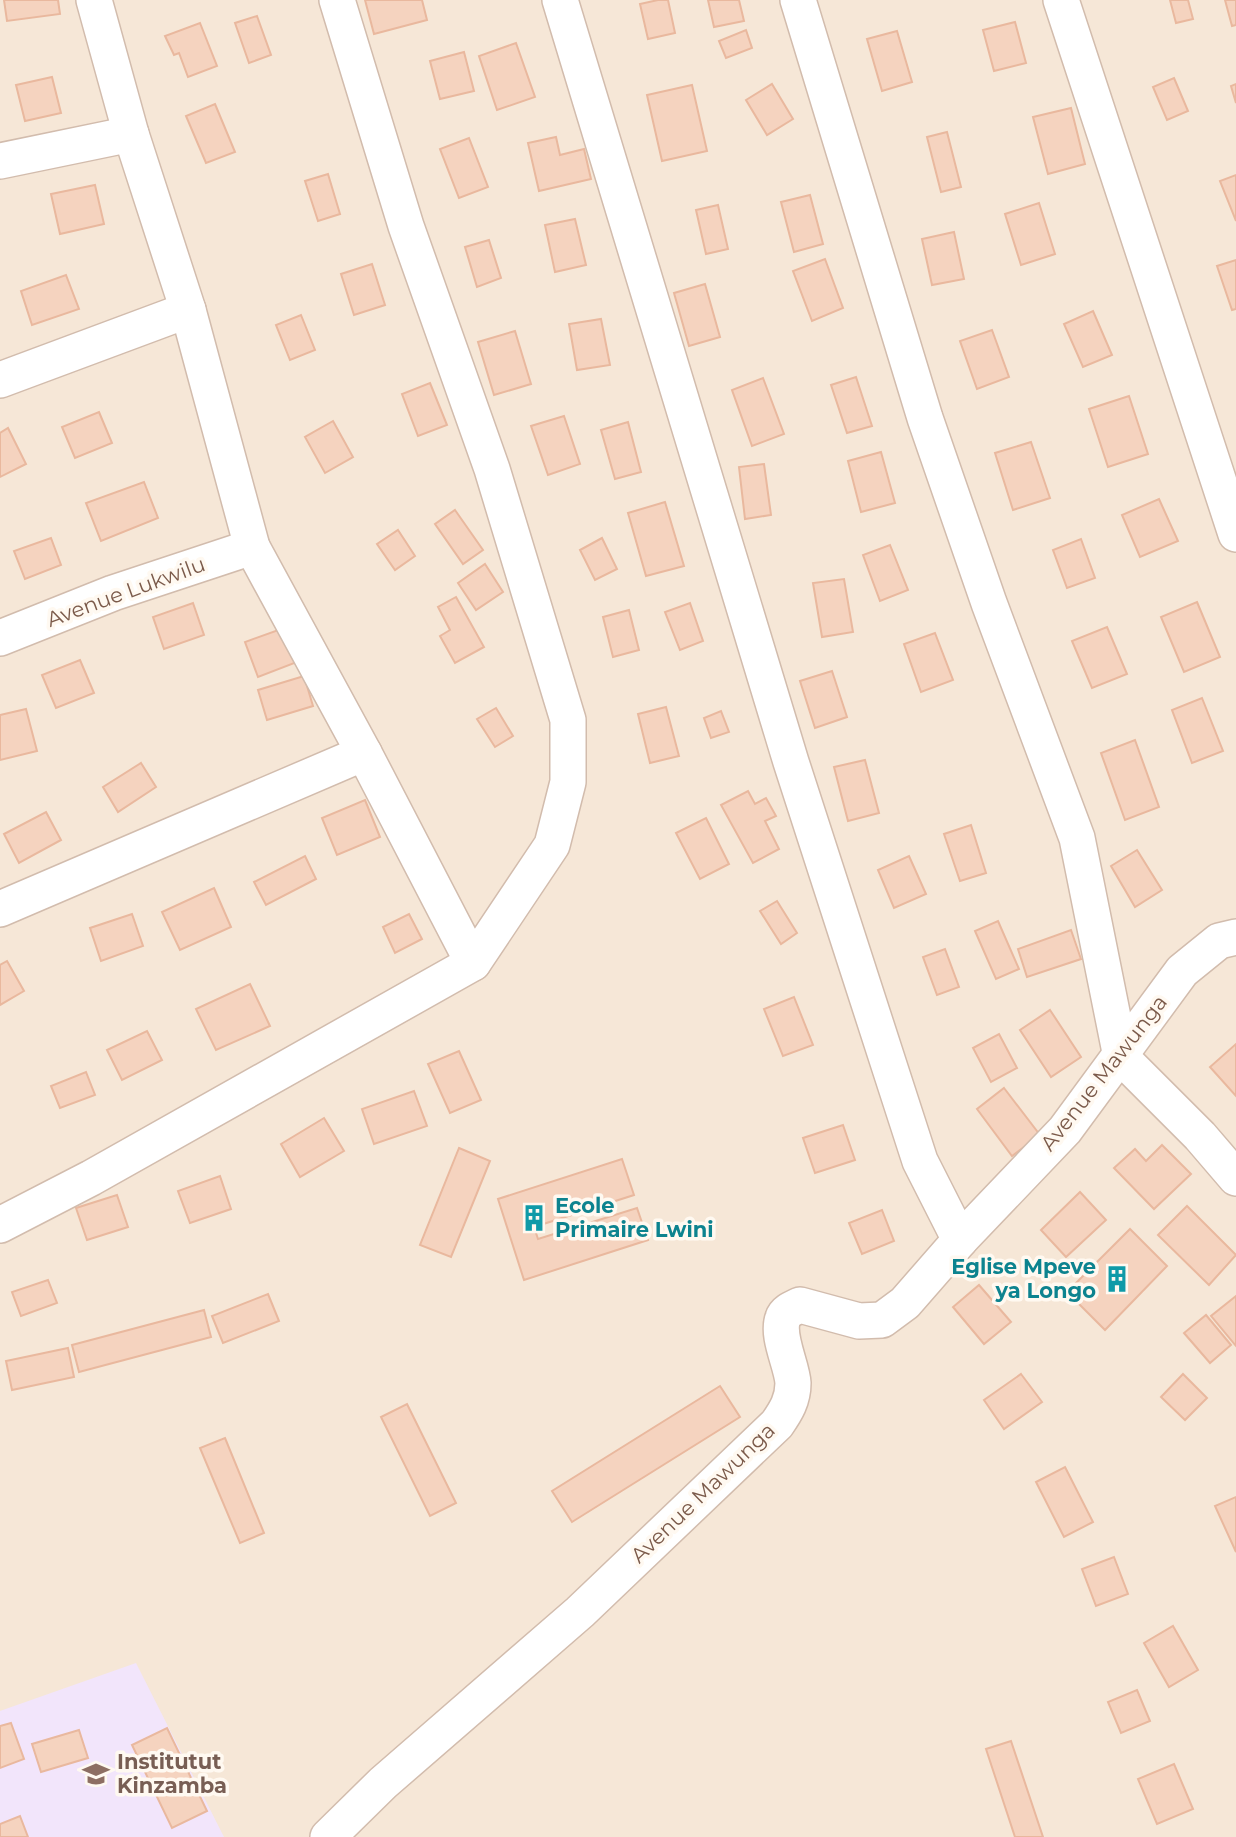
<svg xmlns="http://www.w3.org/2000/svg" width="1236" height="1837" font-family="Montserrat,sans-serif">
  <rect width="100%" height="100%" fill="#fef5e9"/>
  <rect fill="#f6e7d7" x="0" y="0" width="1236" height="1837"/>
  <path fill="#f2e5fb" d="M136 1663 224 1837H0V1711Z"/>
  <g fill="#f5d3bf" stroke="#e9b89e" stroke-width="2">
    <path d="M4 0H58L60 14 7 21Z"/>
    <path d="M365 0H422L427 20 374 34Z"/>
    <path d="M658 0H668L675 33 648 39 640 4Z"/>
    <path d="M708 0H739L744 21 714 27Z"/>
    <path d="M1170 0H1188L1193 19 1176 23Z"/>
    <path d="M1225 0H1236V25L1232 26Z"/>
    <path d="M257 16 271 55 249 63 235 23Z"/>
    <path d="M1015 22 1026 63 994 71 983 30Z"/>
    <path d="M200 23 217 66 188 77 179 53 174 55 165 36Z"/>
    <path d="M746 30 752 48 726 58 719 41Z"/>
    <path d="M897 31 912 82 882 91 867 39Z"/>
    <path d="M516 43 535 97 497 110 479 56Z"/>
    <path d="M464 52 474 91 440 99 430 61Z"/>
    <path d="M52 77 61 113 25 121 16 85Z"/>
    <path d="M1174 78 1188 111 1167 120 1153 87Z"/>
    <path d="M772 84 793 119 767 135 746 100Z"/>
    <path d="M1236 84V103L1231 86Z"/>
    <path d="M692 85 707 151 662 161 647 95Z"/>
    <path d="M215 104 235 152 206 163 186 116Z"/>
    <path d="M1071 108 1085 164 1048 174 1033 117Z"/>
    <path d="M947 132 961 187 941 192 927 137Z"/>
    <path d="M556 137 560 155 584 149 591 179 539 191 528 143Z"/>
    <path d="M469 138 488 187 459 198 440 149Z"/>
    <path d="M328 174 340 214 318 221 305 181Z"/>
    <path d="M1236 175V221L1220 181Z"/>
    <path d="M95 185 104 224 60 234 51 194Z"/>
    <path d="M810 195 823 244 794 252 781 202Z"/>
    <path d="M1039 203 1055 254 1021 265 1005 214Z"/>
    <path d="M718 205 728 249 706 254 696 210Z"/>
    <path d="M575 219 586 265 555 272 545 225Z"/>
    <path d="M954 232 964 279 932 285 922 239Z"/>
    <path d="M489 240 501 278 477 287 465 247Z"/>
    <path d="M825 259 843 308 812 321 793 271Z"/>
    <path d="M1236 260V309L1232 310 1217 266Z"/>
    <path d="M372 264 385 305 354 315 341 274Z"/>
    <path d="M66 275 79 309 32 325 21 291Z"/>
    <path d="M705 284 720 337 689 346 674 293Z"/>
    <path d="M1093 311 1112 355 1083 367 1064 324Z"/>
    <path d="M301 315 315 350 290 360 276 325Z"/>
    <path d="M601 319 610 365 577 370 569 324Z"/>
    <path d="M992 330 1009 377 977 389 960 341Z"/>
    <path d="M515 331 531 384 494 395 478 342Z"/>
    <path d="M856 377 872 426 847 433 831 385Z"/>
    <path d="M763 378 784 434 752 446 732 390Z"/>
    <path d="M430 383 447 425 418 436 402 394Z"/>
    <path d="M1129 396 1148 454 1108 467 1089 409Z"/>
    <path d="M99 412 112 443 75 458 62 427Z"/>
    <path d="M564 416 580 464 548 475 531 426Z"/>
    <path d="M333 421 353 457 325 473 305 437Z"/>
    <path d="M628 422 641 472 615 479 601 430Z"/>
    <path d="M8 428 26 464 0 477V433Z"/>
    <path d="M1031 442 1050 498 1013 510 995 453Z"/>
    <path d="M881 452 895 503 861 512 848 461Z"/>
    <path d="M764 464 771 515 745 519 739 467Z"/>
    <path d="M144 482 158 518 101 541 86 503Z"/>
    <path d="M1159 499 1178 541 1140 557 1122 515Z"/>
    <path d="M665 502 684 566 646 576 628 513Z"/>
    <path d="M455 510 483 550 463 564 435 524Z"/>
    <path d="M398 530 415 556 395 570 377 544Z"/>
    <path d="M51 538 61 565 25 579 14 551Z"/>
    <path d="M602 538 617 569 595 580 580 550Z"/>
    <path d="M1081 539 1095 578 1067 588 1053 550Z"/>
    <path d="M890 545 908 590 880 601 863 555Z"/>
    <path d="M485 564 503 592 476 610 458 583Z"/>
    <path d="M844 579 853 632 822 637 813 583Z"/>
    <path d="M456 597 484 647 455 663 440 636 450 630 438 607Z"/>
    <path d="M1197 602 1220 657 1184 672 1161 617Z"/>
    <path d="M193 603 204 635 164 649 153 617Z"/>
    <path d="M690 603 703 641 680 650 665 612Z"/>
    <path d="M629 610 639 650 613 657 603 617Z"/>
    <path d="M1107 627 1127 674 1092 688 1072 641Z"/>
    <path d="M284 628 297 662 258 677 245 642Z"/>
    <path d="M935 633 953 680 921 692 904 644Z"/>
    <path d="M80 660 94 693 56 708 42 675Z"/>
    <path d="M832 671 847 717 815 728 800 681Z"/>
    <path d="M304 676 313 706 267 720 258 690Z"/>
    <path d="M1202 698 1223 751 1192 763 1172 710Z"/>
    <path d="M666 707 679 756 650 763 638 714Z"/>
    <path d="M496 708 513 736 495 747 477 719Z"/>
    <path d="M26 709 37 751 0 760V715Z"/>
    <path d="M721 711 729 732 711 738 704 718Z"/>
    <path d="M1135 740 1159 807 1125 820 1101 753Z"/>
    <path d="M865 760 879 813 848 821 834 767Z"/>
    <path d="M141 763 156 787 118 812 103 787Z"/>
    <path d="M748 791 755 804 766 798 776 816 765 821 779 849 753 863 721 805Z"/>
    <path d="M365 800 380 837 337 855 322 818Z"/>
    <path d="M46 812 61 840 19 863 4 834Z"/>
    <path d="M706 818 729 864 700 879 676 833Z"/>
    <path d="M971 825 986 873 960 881 944 834Z"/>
    <path d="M1137 850 1162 890 1135 907 1111 866Z"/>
    <path d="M305 856 316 879 266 905 254 882Z"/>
    <path d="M909 856 926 894 894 908 878 870Z"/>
    <path d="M214 888 231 927 180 950 162 912Z"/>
    <path d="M777 901 797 933 781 944 760 911Z"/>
    <path d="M132 914 143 946 101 961 90 928Z"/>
    <path d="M409 914 422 939 395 953 383 927Z"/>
    <path d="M998 921 1019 969 996 979 975 931Z"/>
    <path d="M1071 930 1081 959 1027 977 1018 949Z"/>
    <path d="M945 949 959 987 937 995 923 957Z"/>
    <path d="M7 961 24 991 0 1005V965Z"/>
    <path d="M250 984 270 1026 216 1050 196 1009Z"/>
    <path d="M794 997 813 1045 783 1056 764 1009Z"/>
    <path d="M1050 1010 1081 1057 1051 1077 1020 1030Z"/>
    <path d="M147 1031 162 1060 122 1080 107 1050Z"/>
    <path d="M999 1034 1017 1068 991 1082 973 1048Z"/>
    <path d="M1236 1044V1096L1210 1067Z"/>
    <path d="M459 1051 481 1100 450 1113 428 1064Z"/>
    <path d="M86 1072 95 1095 60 1108 51 1086Z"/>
    <path d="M1004 1088 1040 1135 1012 1156 977 1109Z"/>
    <path d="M414 1091 427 1126 374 1144 362 1109Z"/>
    <path d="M324 1118 344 1151 300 1177 281 1144Z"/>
    <path d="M843 1125 855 1160 815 1173 803 1138Z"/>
    <path d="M1162 1145 1191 1174 1154 1209 1114 1168 1135 1149 1146 1161Z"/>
    <path d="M459 1148 490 1161 451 1257 420 1245Z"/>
    <path d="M622 1159 634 1195 534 1227 538 1239 637 1208 648 1240 524 1280 498 1199Z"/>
    <path d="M220 1176 231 1209 190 1223 178 1191Z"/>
    <path d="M1080 1192 1106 1220 1066 1257 1041 1230Z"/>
    <path d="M117 1195 128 1227 87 1240 76 1208Z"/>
    <path d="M1187 1206 1236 1255 1209 1285 1158 1235Z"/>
    <path d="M882 1210 894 1241 862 1254 849 1223Z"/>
    <path d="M1130 1229 1167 1266 1105 1330 1067 1292Z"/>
    <path d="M48 1280 57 1303 21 1316 12 1292Z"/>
    <path d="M979 1285 1011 1322 984 1344 953 1307Z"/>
    <path d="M268 1294 279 1321 223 1343 212 1316Z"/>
    <path d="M1236 1296V1346L1211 1316Z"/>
    <path d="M204 1310 211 1337 79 1372 72 1345Z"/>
    <path d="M1206 1315 1231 1345 1210 1363 1184 1333Z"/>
    <path d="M68 1348 74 1377 12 1390 6 1361Z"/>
    <path d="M1021 1374 1042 1402 1004 1429 984 1400Z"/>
    <path d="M1183 1374 1207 1398 1185 1420 1161 1397Z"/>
    <path d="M720 1386 740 1417 572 1522 552 1491Z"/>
    <path d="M407 1404 456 1503 430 1516 381 1417Z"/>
    <path d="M225 1438 264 1533 240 1543 200 1448Z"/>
    <path d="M1065 1467 1093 1522 1064 1537 1036 1482Z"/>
    <path d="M1236 1497V1552L1215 1506Z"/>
    <path d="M1114 1557 1128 1594 1096 1606 1082 1569Z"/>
    <path d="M1173 1626 1198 1670 1169 1687 1144 1643Z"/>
    <path d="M1137 1690 1150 1721 1121 1733 1108 1702Z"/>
    <path d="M11 1723 24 1759 0 1768V1726Z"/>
    <path d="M167 1728 207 1811 172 1828 132 1745Z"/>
    <path d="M79 1730 88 1758 41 1772 32 1744Z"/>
    <path d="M1011 1741 1043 1837H1015L986 1749Z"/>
    <path d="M1174 1764 1193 1809 1157 1824 1138 1779Z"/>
    <path d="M20 1816 28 1837H0V1824Z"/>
  </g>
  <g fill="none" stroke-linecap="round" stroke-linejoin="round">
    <defs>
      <g id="minor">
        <path d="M94 0 131 134 188 310 252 547 364 753 473 963"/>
        <path d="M560 0 791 762 920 1161 960 1240"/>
        <path d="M798 0 925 418 989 603 1077 838 1121 1057 1200 1136 1236 1178"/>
        <path d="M1061 0 1236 534"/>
        <path d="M0 161 131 134"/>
        <path d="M0 380 188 310"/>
        <path d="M0 638 113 593 252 547"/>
        <path d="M0 909 364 753"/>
        <path d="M0 1225 91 1178 473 963 552 845 568 782V720L492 469 406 226 337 0"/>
        <path d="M328 1837 383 1783 580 1612 777 1424C786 1411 793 1400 793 1383 792 1365 776 1336 783 1318 785 1311 794 1308 800 1305L859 1321 882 1320 905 1303 960 1240 1065 1130 1182 971 1219 941 1236 937"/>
      </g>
    </defs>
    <use href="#minor" stroke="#d2bcad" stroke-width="38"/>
    <use href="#minor" stroke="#fff" stroke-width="35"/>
  </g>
  <defs>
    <symbol id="building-bare" viewBox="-9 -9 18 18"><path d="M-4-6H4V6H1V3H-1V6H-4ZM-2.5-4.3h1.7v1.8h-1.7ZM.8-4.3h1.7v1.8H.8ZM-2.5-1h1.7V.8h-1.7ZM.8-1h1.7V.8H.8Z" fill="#0f9aa8" stroke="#fff9f1" stroke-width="2.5" paint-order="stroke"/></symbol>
    <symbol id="school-bare" viewBox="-9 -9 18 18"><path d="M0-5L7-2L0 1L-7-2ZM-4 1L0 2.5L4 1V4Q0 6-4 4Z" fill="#8d6e63" stroke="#fff9f1" stroke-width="2.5" paint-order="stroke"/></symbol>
  </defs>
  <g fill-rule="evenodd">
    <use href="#building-bare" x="515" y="1199" width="38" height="38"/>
    <use href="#building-bare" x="1098" y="1260" width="38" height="38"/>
    <use href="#school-bare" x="77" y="1755" width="38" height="38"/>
  </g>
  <g text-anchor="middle" stroke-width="7" stroke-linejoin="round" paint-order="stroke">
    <g font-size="21" fill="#7b5a4a" stroke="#fff9f1">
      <text transform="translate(126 592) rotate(-20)" y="7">Avenue Lukwilu</text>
      <text transform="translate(1104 1073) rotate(-52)" y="7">Avenue Mawunga</text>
      <text transform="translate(703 1493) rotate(-44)" y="7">Avenue Mawunga</text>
    </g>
    <g font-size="21" font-weight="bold" fill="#0d838f" stroke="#fff9f1" text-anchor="start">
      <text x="555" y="1213">Ecole<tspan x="555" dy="24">Primaire Lwini</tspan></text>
      <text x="1096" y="1274" text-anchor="end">Eglise Mpeve<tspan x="1096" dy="24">ya Longo</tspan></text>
    </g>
    <g font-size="21" font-weight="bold" fill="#785e54" stroke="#fff9f1" text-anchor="start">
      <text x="117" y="1769">Institutut<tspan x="117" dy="24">Kinzamba</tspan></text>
    </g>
  </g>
</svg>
